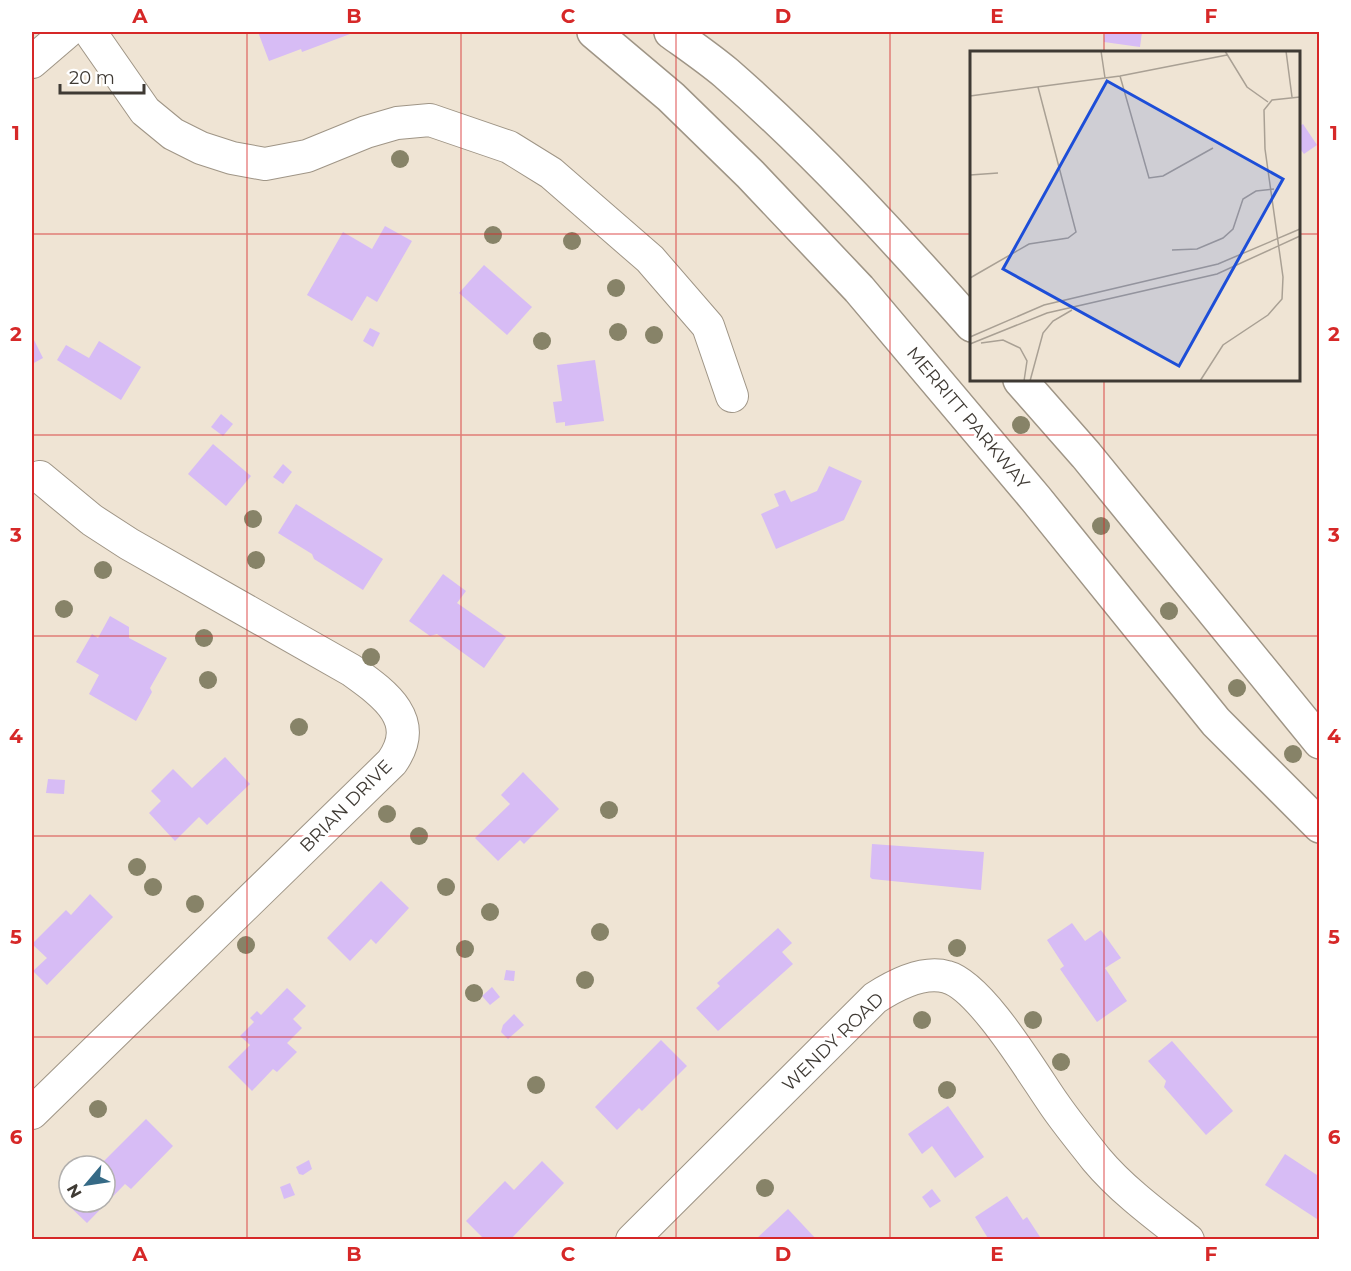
<svg xmlns="http://www.w3.org/2000/svg" width="1351" height="1271" font-family="Montserrat,sans-serif">
  <rect width="100%" height="100%" fill="#efe4d4"/>
  <g fill="#d7bcf5">
    <path d="M258 32H349L350 34 302 52 301 49 269 61Z"/>
    <path d="M1105 32H1142L1140 47 1104 42Z"/>
    <path d="M1303 124 1317 145 1304 154 1298 146V127Z"/>
    <path d="M385 226 412 241 377 302 367 296 352 321 307 295 343 232 372 249Z"/>
    <path d="M484 265 532 307 507 335 459 293Z"/>
    <path d="M370 328 380 333 373 347 363 341Z"/>
    <path d="M32 336 43 358 32 364Z"/>
    <path d="M99 341 141 367 121 400 57 360 66 345 89 358Z"/>
    <path d="M595 360 604 421 565 426V422L556 423 553 402 562 401 557 365Z"/>
    <path d="M221 414 233 424 223 436 211 427Z"/>
    <path d="M213 444 251 476 226 506 188 474Z"/>
    <path d="M283 464 292 472 283 484 273 477Z"/>
    <path d="M829 466 862 481 844 520 776 549 761 514 779 506 774 494 785 490 791 502 817 491Z"/>
    <path d="M296 504 383 559 363 590 314 559 312 554 278 533Z"/>
    <path d="M443 574 466 591 457 603 506 637 484 668 437 634 430 636 409 621Z"/>
    <path d="M110 616 129 627V638L167 658 150 688 152 692 136 721 89 694 99 675 76 662 92 634 98 638Z"/>
    <path d="M225 757 250 784 207 825 199 817 175 841 149 813 161 801 151 791 173 769 192 788Z"/>
    <path d="M523 772 559 809 524 844 520 840 498 861 475 838 510 804 501 795Z"/>
    <path d="M48 779 65 780 64 794 46 793Z"/>
    <path d="M872 844 984 852 981 890 872 879 870 877Z"/>
    <path d="M381 881 409 908 376 944 371 939 350 961 327 938Z"/>
    <path d="M90 894 113 917 47 985 33 971 47 958 32 944 66 910 71 915Z"/>
    <path d="M1072 923 1085 941 1101 930 1121 958 1105 968 1127 1001 1097 1022 1060 969 1064 966 1047 940Z"/>
    <path d="M778 928 792 943 782 952 793 964 718 1031 696 1008 720 986 717 983Z"/>
    <path d="M506 970 515 971 514 981 504 980Z"/>
    <path d="M492 987 500 997 490 1005 482 996Z"/>
    <path d="M287 988 306 1006 293 1019 302 1028 287 1043 297 1052 277 1072 273 1069 252 1091 228 1067 250 1045 240 1036 254 1022 250 1018 257 1011 261 1015Z"/>
    <path d="M514 1014 524 1025 508 1039 501 1032 503 1025Z"/>
    <path d="M661 1040 687 1066 642 1111 639 1108 617 1130 595 1107Z"/>
    <path d="M1172 1041 1233 1111 1206 1135 1164 1087 1166 1081 1148 1061Z"/>
    <path d="M948 1106 984 1157 955 1178 932 1146 922 1154 908 1134Z"/>
    <path d="M146 1119 173 1146 131 1189 125 1184 87 1223 65 1202 69 1198V1202H105V1166H93L100 1158 104 1161Z"/>
    <path d="M1285 1154 1320 1177V1221L1265 1185Z"/>
    <path d="M309 1160 312 1169 303 1175 299 1174 296 1167Z"/>
    <path d="M542 1161 564 1183 510 1240H485L466 1221 505 1181 514 1190Z"/>
    <path d="M290 1183 295 1195 284 1199 280 1187Z"/>
    <path d="M932 1189 941 1201 930 1208 922 1197Z"/>
    <path d="M1007 1196 1023 1220 1027 1217 1042 1240H989L975 1217Z"/>
    <path d="M788 1209 817 1240H755Z"/>
  </g>
  <g fill="none" stroke-linecap="round" stroke-linejoin="round">
    <defs>
      <g id="street">
        <path d="M90 32 145 111 173 134 201 148 232 158 265 164 307 156 366 132 397 123 430 120 509 147 551 173 650 259 708 326 732 396"/>
        <path d="M32 62 67 32"/>
        <path d="M32 1113 392 762C422 719 383 693 351 670L129 544 92 520 40 477"/>
        <path d="M632 1240 875 998C895 985 923 970 947 977 981 986 1033 1074 1054 1104 1067 1123 1082 1141 1096 1159 1122 1190 1156 1215 1188 1240"/>
      </g>
      <g id="highway">
        <path d="M594 32 671 97 750 174 859 289 1036 499 1216 722 1320 826"/>
        <path d="M671 32C689 45 708 58 726 73 814 150 894 237 972 325"/>
        <path d="M1020 380 1086 455 1320 742"/>
      </g>
    </defs>
    <use href="#street" stroke="#9f9586" stroke-width="34"/>
    <use href="#highway" stroke="#9f9586" stroke-width="36"/>
    <use href="#street" stroke="#fff" stroke-width="32"/>
    <use href="#highway" stroke="#fff" stroke-width="33"/>
  </g>
  <g fill="#878368">
    <circle cx="400" cy="159" r="9"/>
    <circle cx="493" cy="235" r="9"/>
    <circle cx="572" cy="241" r="9"/>
    <circle cx="616" cy="288" r="9"/>
    <circle cx="618" cy="332" r="9"/>
    <circle cx="654" cy="335" r="9"/>
    <circle cx="542" cy="341" r="9"/>
    <circle cx="1021" cy="425" r="9"/>
    <circle cx="253" cy="519" r="9"/>
    <circle cx="1101" cy="526" r="9"/>
    <circle cx="256" cy="560" r="9"/>
    <circle cx="103" cy="570" r="9"/>
    <circle cx="64" cy="609" r="9"/>
    <circle cx="1169" cy="611" r="9"/>
    <circle cx="204" cy="638" r="9"/>
    <circle cx="371" cy="657" r="9"/>
    <circle cx="208" cy="680" r="9"/>
    <circle cx="1237" cy="688" r="9"/>
    <circle cx="299" cy="727" r="9"/>
    <circle cx="1293" cy="754" r="9"/>
    <circle cx="609" cy="810" r="9"/>
    <circle cx="387" cy="814" r="9"/>
    <circle cx="419" cy="836" r="9"/>
    <circle cx="137" cy="867" r="9"/>
    <circle cx="153" cy="887" r="9"/>
    <circle cx="446" cy="887" r="9"/>
    <circle cx="195" cy="904" r="9"/>
    <circle cx="490" cy="912" r="9"/>
    <circle cx="600" cy="932" r="9"/>
    <circle cx="246" cy="945" r="9"/>
    <circle cx="957" cy="948" r="9"/>
    <circle cx="465" cy="949" r="9"/>
    <circle cx="585" cy="980" r="9"/>
    <circle cx="474" cy="993" r="9"/>
    <circle cx="922" cy="1020" r="9"/>
    <circle cx="1033" cy="1020" r="9"/>
    <circle cx="1061" cy="1062" r="9"/>
    <circle cx="536" cy="1085" r="9"/>
    <circle cx="947" cy="1090" r="9"/>
    <circle cx="98" cy="1109" r="9"/>
    <circle cx="765" cy="1188" r="9"/>
  </g>
  <path fill="none" stroke="#d62828" stroke-width="1.5" stroke-opacity="0.55" d="M247 32V1240M461 32V1240M676 32V1240M890 32V1240M1104 32V52M32 234H972M1298 234H1320M1104 380V1240M32 435H1320M32 636H1320M32 836H1320M32 1037H1320"/>
  <g text-anchor="middle" stroke-width="6" stroke-linejoin="round" paint-order="stroke">
    <g font-size="18" fill="#3f3a34" stroke="#fff">
      <text transform="translate(968 418) rotate(50)" y="6">MERRITT PARKWAY</text>
      <text transform="translate(346 806) rotate(-45)" y="6">BRIAN DRIVE</text>
      <text transform="translate(833 1042) rotate(-44)" y="6">WENDY ROAD</text>
    </g>
  </g>
  <g transform="translate(970 51)">
    <rect width="330" height="330" fill="#efe4d4"/>
    <path fill="none" stroke="#a9a094" stroke-width="1.5" d="M131 0 135 27M255 0 277 36 298 51M316 0 322 46M150 25 179 127 193 125 243 97M0 45 150 25 257 4M0 124 28 122M202 199 227 198 253 187 263 178 273 148 286 140 304 138M0 227 59 193 98 187 106 181 68 36M0 286 74 254 248 213 330 178M11 292 33 289 50 297 57 310 54 330M0 293 77 262 247 223 330 185M60 330 73 282 83 270 102 259M230 330 253 294 298 264 312 248 313 226 295 98 294 59 302 49 330 46"/>
    <path fill="#1d4ed8" fill-opacity="0.15" stroke="#1d4ed8" stroke-width="3" d="M137 30 313 128 209 315 33 218Z"/>
    <rect width="330" height="330" fill="none" stroke="#3f3a34" stroke-width="3"/>
  </g>
  <rect width="1351" height="1271" fill="none" stroke="#ffffff" stroke-width="66"/>
  <g transform="translate(87 1184) rotate(241)"><circle r="28" fill="#ffffff" stroke="#b2b0ae" stroke-width="1.5"/>
  <path d="M0-4.5L10 22L0 15L-10 22Z" fill="#356a86"/>
  <text y="-9" font-size="16" font-weight="bold" text-anchor="middle" fill="#3f3a34">N</text>
  </g>
  <path d="M60 84v9h84v-9" fill="none" stroke="#3f3a34" stroke-width="3"/>
  <text x="69" y="84" font-size="18" fill="#3f3a34" stroke="#ffffff" stroke-width="4.5" paint-order="stroke">20 m</text>
  <rect x="33" y="33" width="1285" height="1205" fill="none" stroke="#d62828" stroke-width="2"/>
  <g font-size="20" text-anchor="middle" font-weight="bold" fill="#d62828">
    <text x="140" y="23">A</text>
    <text x="354" y="23">B</text>
    <text x="568" y="23">C</text>
    <text x="783" y="23">D</text>
    <text x="997" y="23">E</text>
    <text x="1211" y="23">F</text>
    <text x="16" y="140">1</text>
    <text x="1334" y="140">1</text>
    <text x="16" y="341">2</text>
    <text x="1334" y="341">2</text>
    <text x="16" y="542">3</text>
    <text x="1334" y="542">3</text>
    <text x="16" y="743">4</text>
    <text x="1334" y="743">4</text>
    <text x="16" y="944">5</text>
    <text x="1334" y="944">5</text>
    <text x="16" y="1144">6</text>
    <text x="1334" y="1144">6</text>
    <text x="140" y="1261">A</text>
    <text x="354" y="1261">B</text>
    <text x="568" y="1261">C</text>
    <text x="783" y="1261">D</text>
    <text x="997" y="1261">E</text>
    <text x="1211" y="1261">F</text>
  </g>
</svg>
